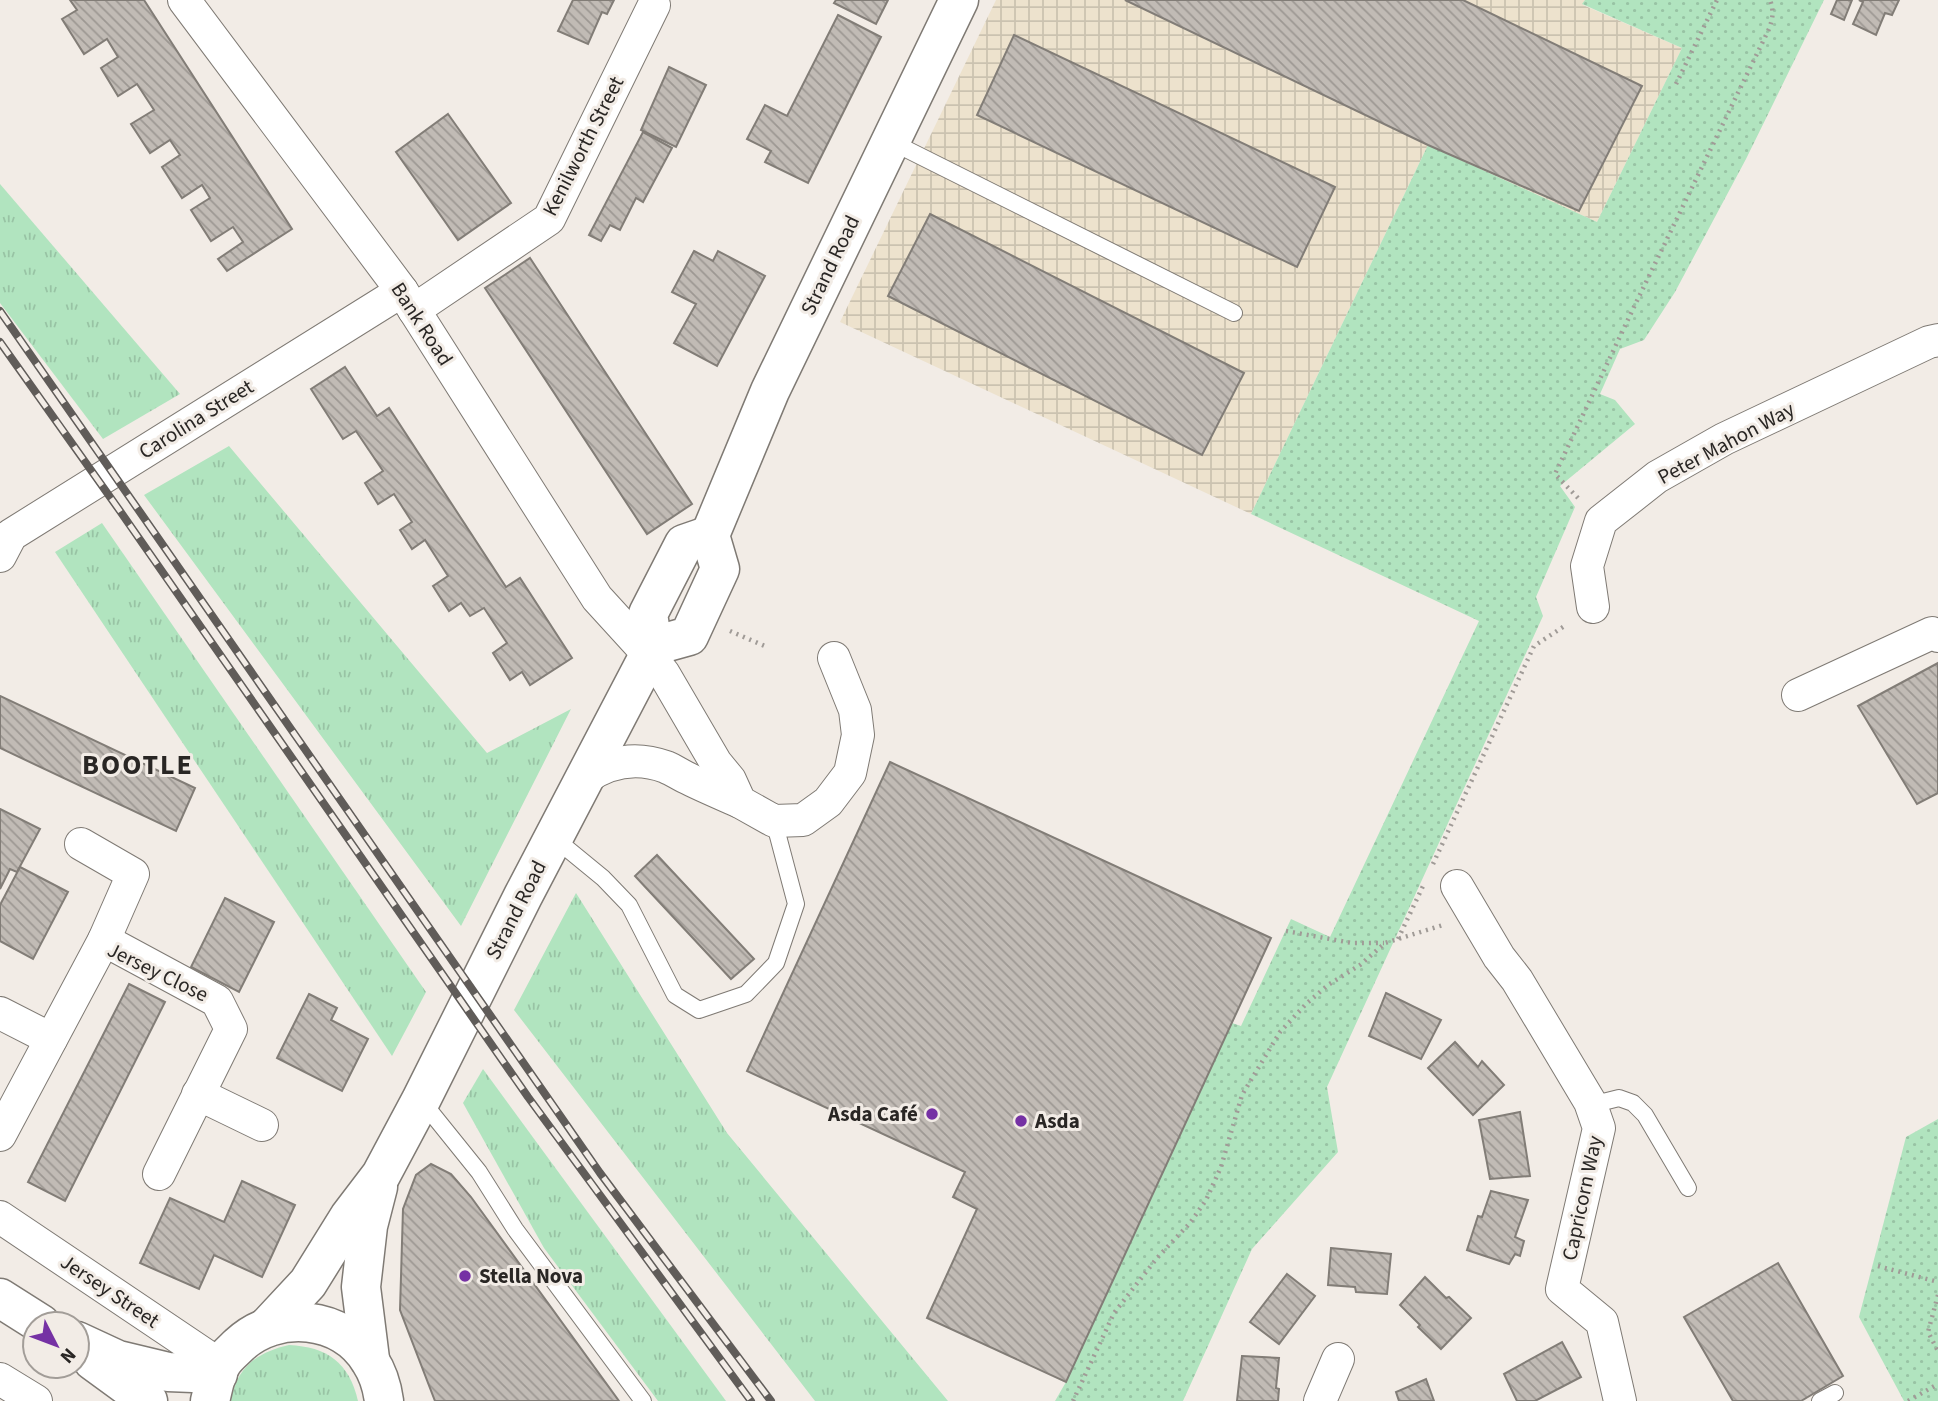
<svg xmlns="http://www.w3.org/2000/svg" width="1938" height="1401" font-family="'Source Sans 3',sans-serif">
  <defs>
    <pattern id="industrial-grid" width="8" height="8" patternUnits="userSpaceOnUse" patternTransform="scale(1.75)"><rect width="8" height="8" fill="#ede2cd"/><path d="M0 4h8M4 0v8" fill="none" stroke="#cbc2b0"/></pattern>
    <pattern id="grass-tufts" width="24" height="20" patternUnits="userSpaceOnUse" patternTransform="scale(1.75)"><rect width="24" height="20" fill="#b1e4bf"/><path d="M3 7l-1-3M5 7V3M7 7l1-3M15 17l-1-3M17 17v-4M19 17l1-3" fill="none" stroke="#98c3a4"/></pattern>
    <pattern id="park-dots" width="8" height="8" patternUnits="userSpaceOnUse" patternTransform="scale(1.75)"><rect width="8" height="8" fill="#b1e4bf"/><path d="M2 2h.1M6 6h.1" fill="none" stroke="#98c3a4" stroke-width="1.8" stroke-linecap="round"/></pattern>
    <pattern id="building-back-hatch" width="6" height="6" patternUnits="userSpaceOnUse" patternTransform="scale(1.75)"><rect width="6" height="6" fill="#c1bbb5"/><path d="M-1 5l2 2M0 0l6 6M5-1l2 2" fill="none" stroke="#9d9893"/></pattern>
  </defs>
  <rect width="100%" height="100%" fill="#f2ece6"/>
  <path fill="url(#industrial-grid)" d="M996 0H1585L1583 5 1682 48 1597 222 1428 145 1251 514 840 322Z"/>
  <g fill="url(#grass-tufts)">
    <path d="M0 184 180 394 103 439 0 303Z"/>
    <path d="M229 446 487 753 571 709 461 926 144 495Z"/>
    <path d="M102 523 426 992 392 1056 55 552Z"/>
    <path d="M576 893 727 1133 948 1401H815L514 1010Z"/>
    <path d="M483 1069 726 1401H658L544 1248 463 1103Z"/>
    <path d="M289 1345C327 1347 349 1362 358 1401H231C236 1367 258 1352 289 1345Z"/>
  </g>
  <g fill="url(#park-dots)">
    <path d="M1585 0H1824L1746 159 1675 292 1644 340 1620 349 1600 394 1615 400 1635 424 1560 486 1575 507 1536 597 1543 616 1327 1087 1338 1152 1252 1249 1183 1401H1055L1066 1382 1232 1023 1241 1026 1291 919 1330 937 1479 621 1251 514 1428 145 1597 222 1682 48 1582 4Z"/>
    <path d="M1938 1119V1401H1904L1859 1317 1906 1137Z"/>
  </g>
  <g fill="url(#building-back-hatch)" stroke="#827d77" stroke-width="2">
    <path d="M70 0H144L292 229 227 271 218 259 243 242 233 227 211 241 191 210 210 198 202 185 182 198 162 167 180 155 170 140 150 153 131 124 154 110 137 84 118 96 101 68 118 57 107 39 84 54 62 19 77 10Z"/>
    <path d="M573 0H614L607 14 602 12 588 44 558 31Z"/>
    <path d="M836 0H888L876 24 834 3Z"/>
    <path d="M1125 0H1463L1642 86 1579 211 1428 145Z"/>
    <path d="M1837 0H1852L1844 20 1831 14Z"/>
    <path d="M1859 0H1899L1892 15 1885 13 1876 35 1853 24 1863 2Z"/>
    <path d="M838 15 881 37 808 183 765 162 771 151 747 139 765 105 787 116Z"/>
    <path d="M1014 35 1335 187 1297 267 977 115Z"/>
    <path d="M669 67 706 85 676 147 641 130Z"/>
    <path d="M448 114 511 203 458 240 396 152Z"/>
    <path d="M643 132 672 148 643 202 636 198 620 230 610 225 601 241 589 235Z"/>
    <path d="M930 214 1244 373 1202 455 888 296Z"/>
    <path d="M694 251 713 261 718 251 765 276 717 366 674 343 696 304 672 292Z"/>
    <path d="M530 258 692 504 647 534 485 288Z"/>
    <path d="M345 367 377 416 389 408 506 587 520 578 572 658 530 685 522 672 510 680 493 653 507 643 484 608 470 616 461 603 449 611 433 586 448 576 425 540 412 549 400 530 412 522 394 494 378 504 365 483 383 471 356 431 343 439 311 389Z"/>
    <path d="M1938 663V793L1917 804 1858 706Z"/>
    <path d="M0 696 195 788 176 831 0 748Z"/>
    <path d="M890 762 1271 938 1066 1382 927 1318 977 1209 953 1197 965 1172 747 1071Z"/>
    <path d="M0 809 40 829 17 872 10 869 0 889Z"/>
    <path d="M657 855 754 959 731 979 635 876Z"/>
    <path d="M20 867 68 892 33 959 0 941V905Z"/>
    <path d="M225 898 274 922 239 992 191 967Z"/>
    <path d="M129 984 165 1002 65 1201 28 1182Z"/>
    <path d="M1386 993 1441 1020 1421 1059 1369 1036Z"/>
    <path d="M309 994 337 1008 331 1020 368 1039 342 1091 277 1058Z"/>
    <path d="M1455 1042 1478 1067 1482 1061 1504 1085 1473 1115 1428 1068Z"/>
    <path d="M1520 1112 1530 1176 1490 1179 1479 1120Z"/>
    <path d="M431 1164 451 1174 471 1197 619 1401H435L400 1310 403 1209 416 1175Z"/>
    <path d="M242 1181 295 1205 262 1277 214 1255 199 1289 140 1263 170 1198 224 1222Z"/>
    <path d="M1491 1191 1528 1200 1515 1237 1524 1241 1520 1256 1515 1254 1509 1264 1467 1250 1478 1216 1482 1217Z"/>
    <path d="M1331 1248 1391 1254 1387 1294 1356 1292 1355 1287 1328 1285Z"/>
    <path d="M1778 1263 1843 1376 1801 1401H1733L1684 1317Z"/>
    <path d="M1287 1274 1315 1296 1279 1344 1250 1322Z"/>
    <path d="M1425 1277 1446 1298 1449 1297 1471 1318 1441 1349 1418 1327 1420 1325 1400 1305Z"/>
    <path d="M1562 1342 1581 1377 1535 1401H1517L1504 1374Z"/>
    <path d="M1242 1356 1279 1358 1276 1388 1279 1389 1278 1401H1237Z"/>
    <path d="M1426 1379 1434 1401H1399L1396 1392Z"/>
  </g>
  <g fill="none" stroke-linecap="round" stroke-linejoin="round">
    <defs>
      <g id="service">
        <path d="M890 141 1234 313"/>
        <path d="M553 837 603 878 629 905 675 995 699 1010 746 994 776 963 796 904 774 821"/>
        <path d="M421 1100 479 1172 515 1229 643 1401"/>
        <path d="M1590 1102H1603L1619 1098 1633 1103 1645 1115 1688 1188"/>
        <path d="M1820 1401 1835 1393"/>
      </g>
      <g id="minor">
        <path d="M184 0 402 291 597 598 649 655 664 674 716 763 730 780 740 802 774 821 803 820 828 802 850 773 858 735 855 710 834 658"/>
        <path d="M414 310 549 219 654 5"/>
        <path d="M0 556 11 535 402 291"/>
        <path d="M1593 607 1587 566 1601 521 1657 477 1724 439 1929 342 1938 340"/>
        <path d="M1798 695 1932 633 1938 636"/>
        <path d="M584 779C609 761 636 756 666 767 673 770 679 774 685 777 703 786 722 794 740 802"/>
        <path d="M81 844 133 874 104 940"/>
        <path d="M1457 886 1499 957 1517 980 1590 1102 1599 1128 1562 1289 1602 1322 1620 1401"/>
        <path d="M0 1013 51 1039"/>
        <path d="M198 1094 262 1125"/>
        <path d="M0 1135 104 940 217 1001 231 1029 159 1174"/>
        <path d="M0 1217 220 1365"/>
        <path d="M0 1379 36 1401"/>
        <path d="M1320 1401 1338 1359"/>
      </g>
      <g id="tertiary">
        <path d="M653 646 689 636 720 569 710 535 770 391 959 0"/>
        <path d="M0 1298 41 1324"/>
        <path d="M267 1327 308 1283 349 1217 381 1175 421 1100 523 896 649 655 653 646 648 614 684 544 710 535"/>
        <path d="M77 1341 118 1360 168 1372 218 1374"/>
        <path d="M370 1359 361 1287 368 1226 378 1187"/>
        <path d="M93 1361 148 1401"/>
        <path d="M210 1401C213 1390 215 1375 221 1365 225 1357 233 1351 239 1345 276 1310 343 1315 370 1361 378 1373 382 1386 384 1401"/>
      </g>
    </defs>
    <use href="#service" stroke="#7f7a74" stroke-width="18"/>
    <use href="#minor" stroke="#7f7a74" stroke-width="34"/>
    <use href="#tertiary" stroke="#7f7a74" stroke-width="41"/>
    <g stroke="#a09b97" stroke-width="4.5" stroke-dasharray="2 5" stroke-linecap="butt">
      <path d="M1676 84 1717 0"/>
      <path d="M1578 498 1555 474 1633 309 1769 29C1773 18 1774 11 1770 0"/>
      <path d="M730 631 767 647"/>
      <path d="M1433 864 1534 646 1566 625"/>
      <path d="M1286 931 1352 943H1384"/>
      <path d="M1398 939 1424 884"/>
      <path d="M1878 1266 1938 1282"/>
      <path d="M1938 1295 1928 1332 1938 1351"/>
      <path d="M1073 1401 1114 1313 1157 1258 1190 1223 1206 1200 1221 1167 1242 1095 1280 1032 1306 1004 1328 985 1360 965 1385 943 1443 925"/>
      <path d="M1908 1401 1938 1384"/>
    </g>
    <use href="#service" stroke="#fff" stroke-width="16"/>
    <use href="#minor" stroke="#fff" stroke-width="32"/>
    <use href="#tertiary" stroke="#fff" stroke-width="38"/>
    <defs>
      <g id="rail">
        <path d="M0 311 600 1173 771 1401"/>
        <path d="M0 342 120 511 528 1097 751 1401"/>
      </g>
    </defs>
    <use href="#rail" stroke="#605c59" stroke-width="8"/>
    <use href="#rail" stroke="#f2ece6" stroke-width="5" stroke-dasharray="16" stroke-linecap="butt"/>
  </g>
  <g fill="#7531a4" stroke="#f2ece6" stroke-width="2.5">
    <circle cx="932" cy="1114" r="7"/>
    <circle cx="1021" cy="1121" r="7"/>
    <circle cx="465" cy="1276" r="7"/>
  </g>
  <g text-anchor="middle" stroke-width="6" stroke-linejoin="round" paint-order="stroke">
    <g font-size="21" fill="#292624" stroke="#f2ece6">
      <text transform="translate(583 146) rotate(-63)" y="7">Kenilworth Street</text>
      <text transform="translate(830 265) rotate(-64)" y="7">Strand Road</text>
      <text transform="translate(422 324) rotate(57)" y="7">Bank Road</text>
      <text transform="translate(196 419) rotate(-32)" y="7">Carolina Street</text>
      <text transform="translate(1726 443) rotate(-28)" y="7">Peter Mahon Way</text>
      <text transform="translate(516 910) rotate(-63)" y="7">Strand Road</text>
      <text transform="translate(158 972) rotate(26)" y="7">Jersey Close</text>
      <text transform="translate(1582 1198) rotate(-78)" y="7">Capricorn Way</text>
      <text transform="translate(110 1291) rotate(34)" y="7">Jersey Street</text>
    </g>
    <g font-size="21" font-weight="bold" fill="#292624" stroke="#f2ece6" text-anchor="start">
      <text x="918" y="1121" text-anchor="end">Asda Café</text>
      <text x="1035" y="1128">Asda</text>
      <text x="479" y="1283">Stella Nova</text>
    </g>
    <g font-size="28" font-weight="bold" letter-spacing="2" fill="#292624" stroke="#f2ece6">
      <text x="138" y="774">BOOTLE</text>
    </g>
  </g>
  <g transform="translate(56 1345) rotate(132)"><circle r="33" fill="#f2ece6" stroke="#a29d98" stroke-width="2"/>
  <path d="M0-5L12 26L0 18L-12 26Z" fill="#7531a4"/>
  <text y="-10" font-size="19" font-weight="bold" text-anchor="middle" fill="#292624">N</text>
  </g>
</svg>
